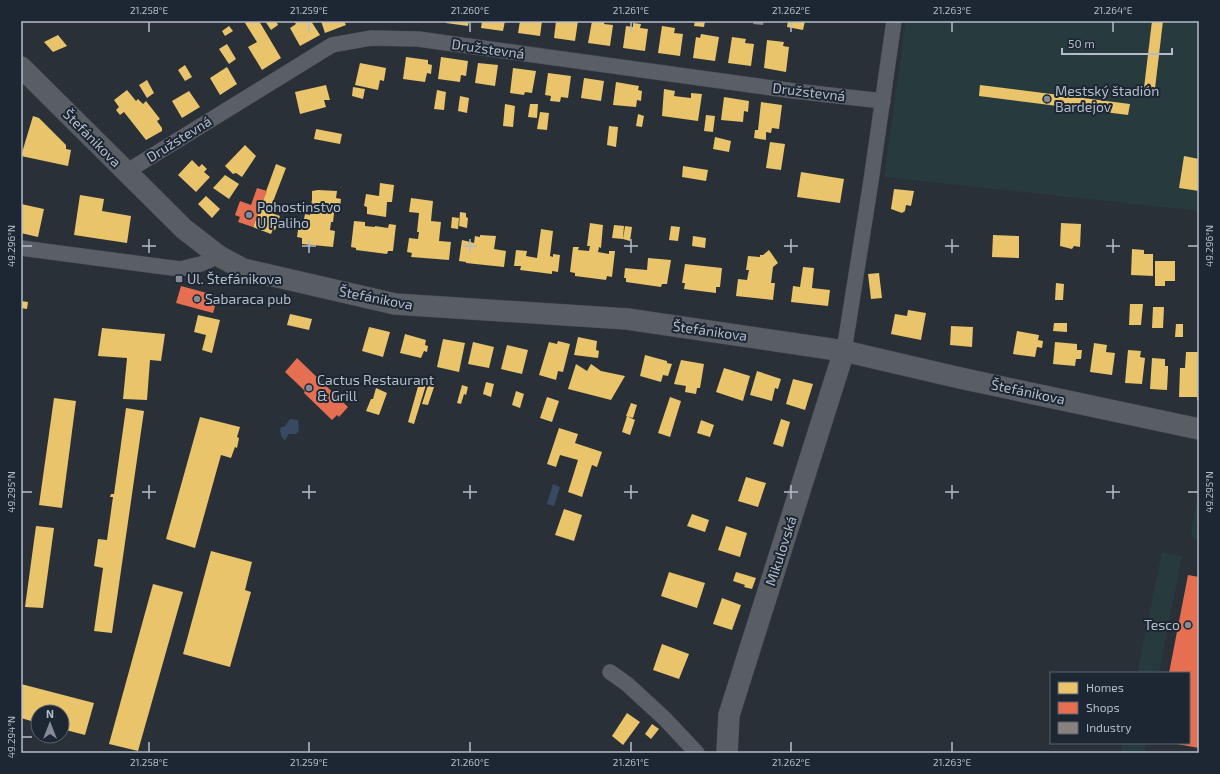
<svg xmlns="http://www.w3.org/2000/svg" width="1220" height="774" font-family="'Exo 2',sans-serif">
  <rect width="100%" height="100%" fill="#2a3038"/>
  <g fill="#273a3e">
    <path d="M906 21H1199V211L884 177Z"/>
    <path d="M1199 489V536L1198 540 1193 538 1191 531Z"/>
    <path d="M1162 552 1182 556 1159 673H1137Z"/>
    <path d="M1123 743H1146L1144 753H1120Z"/>
  </g>
  <g fill="#384963">
    <path d="M290 419 298 420 299 431 296 434H289L285 440 282 438 280 431 281 427H284Z"/>
    <path d="M553 484 560 487 554 506 547 504Z"/>
  </g>
  <g fill="#e9c46a">
    <path d="M248 21H259L281 58 262 70 248 47 257 42 245 23Z"/>
    <path d="M265 21H276L278 25 271 30Z"/>
    <path d="M294 21H311L320 35 300 46 290 28 296 24Z"/>
    <path d="M321 21H344L346 25 325 33Z"/>
    <path d="M446 21H469L468 26 446 23Z"/>
    <path d="M482 21H505L503 31 481 28Z"/>
    <path d="M520 21H542L540 36 518 33Z"/>
    <path d="M556 21H578L575 41 554 38Z"/>
    <path d="M592 21H605L604 24 613 25 610 46 588 43Z"/>
    <path d="M695 21H705L704 27 694 26Z"/>
    <path d="M788 21H805L803 30 787 27Z"/>
    <path d="M1152 21H1163L1154 97 1143 96Z"/>
    <path d="M633 23 641 24 640 28 648 29 645 51 623 48 626 26 633 27Z"/>
    <path d="M229 26 233 31 225 36 222 31Z"/>
    <path d="M662 26 675 28 674 33 683 34 680 56 658 53Z"/>
    <path d="M701 34 719 37 715 61 693 58 696 37 700 38Z"/>
    <path d="M58 35 67 46 53 52 44 42Z"/>
    <path d="M732 37 746 39 745 43 754 44 751 66 728 63Z"/>
    <path d="M767 40 784 42 783 46 789 47 786 72 764 68Z"/>
    <path d="M227 44 236 59 229 64 219 49Z"/>
    <path d="M406 57 428 60V64L432 65 431 74 427 73 425 82 403 79Z"/>
    <path d="M441 57 468 61 466 76 461 75 460 82 438 79Z"/>
    <path d="M360 63 386 68 384 81 380 80 378 90 355 85Z"/>
    <path d="M478 63 498 65 495 86 475 83Z"/>
    <path d="M185 65 192 77 185 81 178 70Z"/>
    <path d="M227 67 237 84 220 95 210 78Z"/>
    <path d="M513 68 536 71 532 93 525 92 524 95 510 93Z"/>
    <path d="M548 73 571 76 568 98 561 97 560 102 550 101 551 96 545 95Z"/>
    <path d="M584 78 604 81 601 101 581 98Z"/>
    <path d="M147 80 154 93 147 98 139 85Z"/>
    <path d="M616 82 639 86 638 90 642 91 641 101 637 100 636 107 613 105Z"/>
    <path d="M326 85 330 100H324L326 107 300 114 295 92Z"/>
    <path d="M980 85 1130 104 1128 115 979 96Z"/>
    <path d="M353 87 365 89 363 99 352 96Z"/>
    <path d="M664 89 675 91 674 96 682 97 691 98V93L702 94 698 121 662 116Z"/>
    <path d="M127 90 136 101 138 99 143 104 146 101 160 119 157 121 162 128V131L146 140 124 112 120 115 116 110 119 107 114 100Z"/>
    <path d="M437 90 446 92 444 110 434 109Z"/>
    <path d="M189 91 200 107 182 118 172 101Z"/>
    <path d="M460 96 469 98 467 113 458 111Z"/>
    <path d="M724 97 749 101 748 112 744 111 743 122 721 120Z"/>
    <path d="M761 102 782 105 779 129 772 128 771 133 766 132V140L754 138 755 130H758Z"/>
    <path d="M505 104 515 106 513 127 503 126Z"/>
    <path d="M530 104H538L537 118 528 117Z"/>
    <path d="M540 112 549 113 547 130 537 129Z"/>
    <path d="M638 114 644 116 642 127 636 126Z"/>
    <path d="M706 115 715 116 713 132 704 131Z"/>
    <path d="M33 116 39 118 66 145V149L71 150 68 166 21 156Z"/>
    <path d="M609 126 618 127 616 147 607 145Z"/>
    <path d="M316 129 342 134 340 144 314 139Z"/>
    <path d="M715 137 731 141 729 152 713 149Z"/>
    <path d="M770 142 785 144 781 170 766 168Z"/>
    <path d="M245 145 256 156 242 177 236 173 233 174 225 166Z"/>
    <path d="M1184 156 1199 159V191L1179 188Z"/>
    <path d="M192 160 199 167 202 164 207 169 204 172 210 177 196 192 178 175Z"/>
    <path d="M276 164 286 168 269 212 280 216 275 230 273 229 271 234 253 227Z"/>
    <path d="M683 166 708 170 706 181 682 177Z"/>
    <path d="M801 172 844 179 840 203 797 197Z"/>
    <path d="M225 175 239 184 229 199 213 188Z"/>
    <path d="M380 183 394 185 392 202H387L386 217 367 214V207L364 206 366 194 379 196Z"/>
    <path d="M894 189 914 191 911 206 906 205 905 211 902 213 891 209Z"/>
    <path d="M318 190 337 191 336 198 341 199 340 206H335L333 222H331L330 230 335 231 333 247 302 244V238L297 237 299 222 309 223 310 220 304 219 305 214 310 215 312 199V191Z"/>
    <path d="M80 195 104 199 102 211 131 216 127 243 74 235Z"/>
    <path d="M206 196 220 209 212 218 198 204Z"/>
    <path d="M411 198 433 201 431 221 441 222 439 241 451 242 449 260 411 257 412 253 407 252 409 238 418 239 419 232H417L419 213 409 212Z"/>
    <path d="M21 204 44 209 38 237 21 233Z"/>
    <path d="M460 212 466 213V217L468 218 467 228 459 226Z"/>
    <path d="M452 217 459 218 458 229 451 228Z"/>
    <path d="M354 221 365 222V226L375 227V226L388 228 389 224 396 225 393 251H388L387 254 356 250V248L351 247Z"/>
    <path d="M590 223 603 225 601 248 599 247 598 252 609 254V251H615L612 277 607 276 606 280 575 276V273L570 272 573 247H579L578 250 589 251 590 246H587Z"/>
    <path d="M1061 223 1081 224 1080 247 1074 246 1072 249 1060 246Z"/>
    <path d="M614 225 624 226 623 239 612 238Z"/>
    <path d="M625 226 632 227 630 241 623 239Z"/>
    <path d="M671 226 680 227 678 241 669 240Z"/>
    <path d="M541 229 553 231 550 256 553 257V254L560 255 558 272 552 271V274L520 270 521 266H514L516 250 527 251 526 256 537 258Z"/>
    <path d="M480 235 496 236 494 249 506 251 504 267 466 263V262L459 261 462 240 474 243 475 236 480 237Z"/>
    <path d="M993 235 1019 236V258L992 257Z"/>
    <path d="M693 236 706 238 705 248 692 246Z"/>
    <path d="M1132 249 1144 250V254H1153V276L1131 275Z"/>
    <path d="M769 250 778 263 773 267 771 283H775L773 300 736 296 738 279 747 280 749 270H746L748 256 760 257V255H763Z"/>
    <path d="M648 258 671 260 667 284H662L661 287 626 282V278H624L625 268 647 270Z"/>
    <path d="M1155 261H1175V281H1165V286H1155Z"/>
    <path d="M685 264 722 268 720 287H716V293L684 289 685 283H682Z"/>
    <path d="M803 267 814 268 812 288 830 290 828 306 791 302 793 286 800 287Z"/>
    <path d="M879 273 882 298 871 299 868 274Z"/>
    <path d="M1056 283 1064 284 1063 300H1055Z"/>
    <path d="M21 301 28 302 27 309 21 308Z"/>
    <path d="M1130 304H1143L1141 325H1129Z"/>
    <path d="M1153 307H1164L1163 328H1152Z"/>
    <path d="M908 310 926 313 921 340 891 334 895 314 907 316Z"/>
    <path d="M290 314 312 319 309 330 287 325Z"/>
    <path d="M198 315 220 320 212 353 202 350 206 335 194 332Z"/>
    <path d="M1054 323H1067V332L1053 331Z"/>
    <path d="M1176 324H1183V337H1175Z"/>
    <path d="M951 326 973 327 972 347 950 345Z"/>
    <path d="M369 327 390 332 383 357 362 351Z"/>
    <path d="M102 328 165 334 161 361 150 360 147 400 123 399 127 358 98 356Z"/>
    <path d="M1017 331 1039 335 1038 340 1043 341 1042 348 1037 347 1035 357 1013 354Z"/>
    <path d="M405 334 426 340 425 345 428 346 427 352 424 351 421 358 400 353Z"/>
    <path d="M578 337 597 341 596 350 599 351 598 358 574 355Z"/>
    <path d="M443 339 465 343 459 372 437 367Z"/>
    <path d="M558 341 570 344 563 372 558 371 556 380 539 375 549 342 557 344Z"/>
    <path d="M473 342 494 347 489 368 468 364Z"/>
    <path d="M1055 342 1077 344V350H1082L1081 359H1076L1075 366 1053 364Z"/>
    <path d="M1094 343 1107 345 1106 352 1115 353 1112 375 1090 372Z"/>
    <path d="M507 345 528 350 522 374 501 369Z"/>
    <path d="M1128 350 1141 351 1140 357 1145 358 1142 384 1125 383Z"/>
    <path d="M1186 352H1199V400H1197V397H1179L1180 368H1185Z"/>
    <path d="M645 355 667 361V363L672 364 668 376 663 375 661 382 640 376Z"/>
    <path d="M1152 358 1165 359V366H1168V371L1167 390 1150 389Z"/>
    <path d="M681 360 704 364 700 388H697L696 394 685 392 686 386 674 384Z"/>
    <path d="M576 364 587 371 591 364 601 371 625 376 611 400 568 389Z"/>
    <path d="M724 368 750 376 743 401 716 392Z"/>
    <path d="M757 371 781 379 778 389 775 388 772 401 750 395Z"/>
    <path d="M793 379 813 384 805 410 786 404Z"/>
    <path d="M429 382 435 384 428 405 422 404Z"/>
    <path d="M486 382 494 384 491 397 483 394Z"/>
    <path d="M419 383 426 385 414 424 408 422Z"/>
    <path d="M462 385 468 387 466 395 464 394 461 404 457 403Z"/>
    <path d="M376 388 387 393 379 415 366 411 371 399H373Z"/>
    <path d="M516 391 524 394 520 408 512 405Z"/>
    <path d="M547 397 559 401 552 422 540 418Z"/>
    <path d="M670 397 681 401 670 437 658 433Z"/>
    <path d="M54 398 76 401 62 508 39 505Z"/>
    <path d="M631 403 637 405 633 418 626 416Z"/>
    <path d="M126 408 144 411 112 633 94 631 103 568 94 566 98 539 107 540 113 497H110L111 494H114Z"/>
    <path d="M627 416 635 420 630 435 622 432Z"/>
    <path d="M200 417 240 427 237 437 239 438 237 448 235 447 231 458 221 455 195 548 166 539Z"/>
    <path d="M781 419 790 422 783 447 773 444Z"/>
    <path d="M701 420 714 425 710 437 697 433Z"/>
    <path d="M559 428 578 434 575 443 602 452 597 467 592 465 582 497 568 492 578 460 560 455 556 467 547 464Z"/>
    <path d="M746 477 766 483 758 507 738 501Z"/>
    <path d="M564 509 582 515 574 541 555 535Z"/>
    <path d="M692 514 709 520 705 532 687 526Z"/>
    <path d="M36 526 54 528 43 608 25 607Z"/>
    <path d="M726 526 747 533 740 557 718 550Z"/>
    <path d="M211 551 252 562 245 590 251 592 230 667 183 654Z"/>
    <path d="M669 572 705 583 697 608 661 596Z"/>
    <path d="M736 572 756 578 752 589 744 587 745 585 733 581Z"/>
    <path d="M153 584 183 592 138 751 109 744Z"/>
    <path d="M722 598 741 605 732 630 713 624Z"/>
    <path d="M662 644 689 654 679 679 653 670Z"/>
    <path d="M21 684 94 703 85 735 62 729V712H38V723L21 718Z"/>
    <path d="M627 713 640 722 623 745 612 736Z"/>
    <path d="M652 724 659 729 651 739 645 734Z"/>
  </g>
  <g fill="#e76f51">
    <path d="M257 188 267 191 253 227 238 222 240 217 235 215 240 201 251 205Z"/>
    <path d="M181 286 218 296 213 313 176 303Z"/>
    <path d="M297 358 348 407 339 417 337 415 332 420 304 393 305 391 285 372Z"/>
    <path d="M1188 575 1199 577V748L1177 744 1189 743V673H1169Z"/>
  </g>
  <path fill="#8a817c" d="M754 21H764L763 25 753 24Z"/>
  <g fill="none" stroke-linecap="round" stroke-linejoin="round">
    <defs>
      <g id="street">
        <path d="M126 172 332 45 371 38 418 39 794 91 883 101"/>
        <path d="M21 248 180 269 201 264 219 256"/>
        <path d="M844 351 871 181 894 21"/>
        <path d="M610 672 627 684 664 718 697 753"/>
      </g>
      <g id="secondary">
        <path d="M21 67 184 229 219 256 243 269 395 304 627 319 844 351 960 378 1199 429"/>
        <path d="M727 753 729 715 844 351"/>
      </g>
    </defs>
    <use href="#street" stroke="#484c53" stroke-width="16"/>
    <use href="#secondary" stroke="#484c53" stroke-width="22"/>
    <use href="#street" stroke="#5a5e66" stroke-width="15"/>
    <use href="#secondary" stroke="#595d64" stroke-width="21"/>
  </g>
  <path fill="none" stroke="#b4bcc9" stroke-width="1.5" d="M149 22V32M309 22V32M470 22V32M631 22V32M791 22V32M952 22V32M1113 22V32M149 239V253M309 239V253M470 239V253M631 239V253M791 239V253M952 239V253M1113 239V253M22 246H32M142 246H156M302 246H316M463 246H477M624 246H638M784 246H798M945 246H959M1106 246H1120M1188 246H1198M149 485V499M309 485V499M470 485V499M631 485V499M791 485V499M952 485V499M1113 485V499M22 492H32M142 492H156M302 492H316M463 492H477M624 492H638M784 492H798M945 492H959M1106 492H1120M1188 492H1198M22 737H32M149 742V752M309 742V752M470 742V752M631 742V752M791 742V752M952 742V752"/>
  <g fill="#848b96" stroke="#1d2633" stroke-width="1.5">
    <circle cx="1047" cy="99" r="4"/>
    <circle cx="249" cy="215" r="4"/>
    <rect x="175" y="275" width="8" height="8" rx="2"/>
    <circle cx="197" cy="299" r="4"/>
    <circle cx="309" cy="388" r="4"/>
    <circle cx="1188" cy="625" r="4"/>
  </g>
  <g text-anchor="middle" stroke-width="4" stroke-linejoin="round" paint-order="stroke">
    <g font-size="14" fill="#b4bcc9" stroke="#1d2633">
      <text transform="translate(488 49) rotate(8)" y="5">Družstevná</text>
      <text transform="translate(809 92) rotate(7)" y="5">Družstevná</text>
      <text transform="translate(92 138) rotate(45)" y="5">Štefánikova</text>
      <text transform="translate(179 139) rotate(-32)" y="5">Družstevná</text>
      <text transform="translate(376 298) rotate(11)" y="5">Štefánikova</text>
      <text transform="translate(710 331) rotate(8)" y="5">Štefánikova</text>
      <text transform="translate(1028 392) rotate(12)" y="5">Štefánikova</text>
      <text transform="translate(781 551) rotate(-72)" y="5">Mikulovská</text>
    </g>
    <g font-size="14" fill="#b4bcc9" stroke="#1d2633" text-anchor="start">
      <text x="1055" y="96">Mestský štadión<tspan x="1055" dy="16">Bardejov</tspan></text>
      <text x="257" y="212">Pohostinstvo<tspan x="257" dy="16">U Paliho</tspan></text>
      <text x="187" y="284">Ul. Štefánikova</text>
      <text x="205" y="304">Sabaraca pub</text>
      <text x="317" y="385">Cactus Restaurant<tspan x="317" dy="16">&amp; Grill</tspan></text>
      <text x="1180" y="630" text-anchor="end">Tesco</text>
    </g>
  </g>
  <rect width="1220" height="774" fill="none" stroke="#1d2633" stroke-width="44"/>
  <rect x="1050" y="672" width="140" height="72" fill="#1d2633" stroke="#59626f"/>
  <rect x="1058" y="682" width="20" height="12" fill="#e9c46a" stroke="#59626f"/>
  <text x="1086" y="692" font-size="12" fill="#b4bcc9">Homes</text>
  <rect x="1058" y="702" width="20" height="12" fill="#e76f51" stroke="#59626f"/>
  <text x="1086" y="712" font-size="12" fill="#b4bcc9">Shops</text>
  <rect x="1058" y="722" width="20" height="12" fill="#8a817c" stroke="#59626f"/>
  <text x="1086" y="732" font-size="12" fill="#b4bcc9">Industry</text>
  <g transform="translate(50 724)"><circle r="19" fill="#1d2633" stroke="#59626f"/>
  <path d="M0-3L7 15L0 10L-7 15Z" fill="#848b96"/>
  <text y="-6" font-size="11" font-weight="bold" text-anchor="middle" fill="#b4bcc9">N</text>
  </g>
  <path d="M1062 48v6h110v-6" fill="none" stroke="#b4bcc9" stroke-width="2"/>
  <text x="1068" y="48" font-size="12" fill="#b4bcc9" stroke="#1d2633" stroke-width="3" paint-order="stroke">50 m</text>
  <rect x="22" y="22" width="1176" height="730" fill="none" stroke="#b4bcc9" stroke-width="1.5"/>
  <g font-size="10" text-anchor="middle" fill="#b4bcc9">
    <text x="149" y="14">21.258°E</text>
    <text x="309" y="14">21.259°E</text>
    <text x="470" y="14">21.260°E</text>
    <text x="631" y="14">21.261°E</text>
    <text x="791" y="14">21.262°E</text>
    <text x="952" y="14">21.263°E</text>
    <text x="1113" y="14">21.264°E</text>
    <text transform="translate(11 246) rotate(-90)" y="4">49.296°N</text>
    <text transform="translate(1209 246) rotate(-90)" y="4">49.296°N</text>
    <text transform="translate(11 492) rotate(-90)" y="4">49.295°N</text>
    <text transform="translate(1209 492) rotate(-90)" y="4">49.295°N</text>
    <text transform="translate(11 737) rotate(-90)" y="4">49.294°N</text>
    <text x="149" y="766">21.258°E</text>
    <text x="309" y="766">21.259°E</text>
    <text x="470" y="766">21.260°E</text>
    <text x="631" y="766">21.261°E</text>
    <text x="791" y="766">21.262°E</text>
    <text x="952" y="766">21.263°E</text>
  </g>
</svg>
